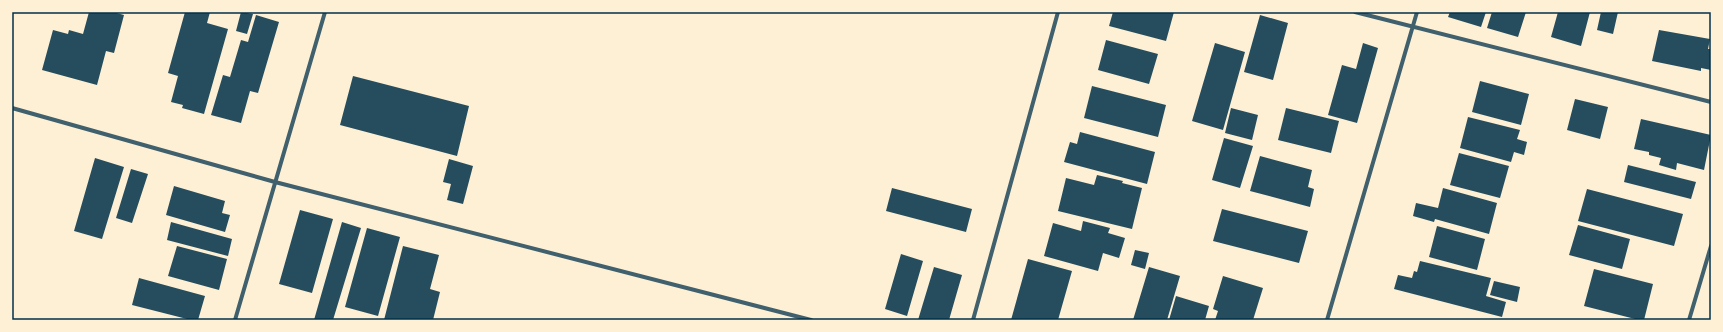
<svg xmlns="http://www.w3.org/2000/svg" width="1723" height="332" viewBox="0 0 1723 332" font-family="'PT Serif',serif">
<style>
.building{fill:#264d5e}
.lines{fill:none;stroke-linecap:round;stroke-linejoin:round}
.minor{stroke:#3f606c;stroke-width:4}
.neatline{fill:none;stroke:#003049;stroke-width:1.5}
</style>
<rect width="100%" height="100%" fill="#fdf0d5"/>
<path class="building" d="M89,12H113L124,15L114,53L106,51L97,85L42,70L53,30L68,34L69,30L83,34Z
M185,12H210L207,23L228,29L204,114L182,108L183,105L171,102L178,76L168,73Z
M241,12L253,14L247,34L236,31Z
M1113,12H1174L1166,41L1109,26Z
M1450,12H1486L1481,27L1448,17Z
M1492,12H1526L1518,37L1487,28Z
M1558,12H1590L1581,46L1551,37Z
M1601,12H1618L1613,34L1597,30Z
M256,15L279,22L258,93L250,91L241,123L211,115L223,75L230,77L241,40L248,42Z
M1260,15L1288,23L1273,80L1244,72Z
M1659,30L1710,39L1708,49H1711V70L1701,68V71L1652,61Z
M1106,40L1158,54L1149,84L1098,70Z
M1215,43L1245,52L1223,130L1192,121Z
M1363,43L1378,48L1357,123L1328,115L1342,65L1356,69Z
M353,76L469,106L457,156L340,125Z
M1480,81L1529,94L1521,125L1472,112Z
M1092,86L1166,105L1158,137L1084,118Z
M1575,99L1608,107L1600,139L1567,130Z
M1231,108L1258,115L1252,140L1225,133Z
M1286,108L1339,121L1331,153L1278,140Z
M1468,117L1520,130L1517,139L1527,142L1524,155L1514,152L1511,162L1460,148Z
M1641,119L1711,135L1704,170L1677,163L1676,170L1659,165L1661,158L1649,155V152L1634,149Z
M1080,132L1155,152L1147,184L1064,162L1070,142L1077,144Z
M1224,138L1253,146L1240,188L1212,180Z
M1459,153L1509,166L1500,198L1450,185Z
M1260,156L1312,170L1308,187L1314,189L1310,207L1250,191Z
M95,158L124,167L102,239L74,231Z
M449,159L473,166L463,204L447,200L451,184L443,182Z
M1628,165L1696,182L1691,199L1624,182Z
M131,169L148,174L132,223L116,218Z
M1097,175L1123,181L1122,183L1142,188L1132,229L1058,211L1066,178L1094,185Z
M174,186L225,201L222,213L230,215L225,232L166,215Z
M892,188L972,209L966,232L886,211Z
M1443,188L1497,203L1489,234L1435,219L1434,222L1413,216L1416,203L1438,208Z
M1587,189L1683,214L1674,246L1578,221Z
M1222,209L1308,231L1299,263L1213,241Z
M300,210L333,219L312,293L279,284Z
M1083,221L1110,228L1108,233L1125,238L1119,258L1103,253L1098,271L1044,256L1053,223L1081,231Z
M171,222L232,239L228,256L167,240Z
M342,222L361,228L333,320H314Z
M1578,225L1630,239L1622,269L1569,255Z
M1437,226L1485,239L1477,270L1429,257Z
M367,228L400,237L378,316L345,307Z
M177,246L227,259L219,290L168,276Z
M403,246L439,255L430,289L440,292L433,320H384Z
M1135,250L1149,253L1145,269L1131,265Z
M901,254L923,261L907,316L885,309Z
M1028,259L1072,271L1058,320H1011Z
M1420,261L1491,278L1486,296L1506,302L1502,317L1394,289L1398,275L1412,278L1414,271L1417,272Z
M934,267L962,275L949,320H918Z
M1149,267L1180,276L1167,320H1133Z
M1594,269L1653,284L1644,320H1639L1584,306Z
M1223,276L1263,288L1253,320H1215L1218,311L1213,309Z
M139,278L205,296L198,320H191L132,305Z
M1494,281L1520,287L1517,302L1490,295Z
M1176,296L1209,306L1205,320H1169Z"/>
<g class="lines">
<path class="minor" d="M1355,12L1711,102
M12,108L275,182L811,320
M235,320L325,12
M973,320L1058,12
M1327,320L1417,12
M1689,320L1711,246"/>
</g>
<rect width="1723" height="332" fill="none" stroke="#fdf0d5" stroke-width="26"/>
<rect x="13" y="13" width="1697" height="306" class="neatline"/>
</svg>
